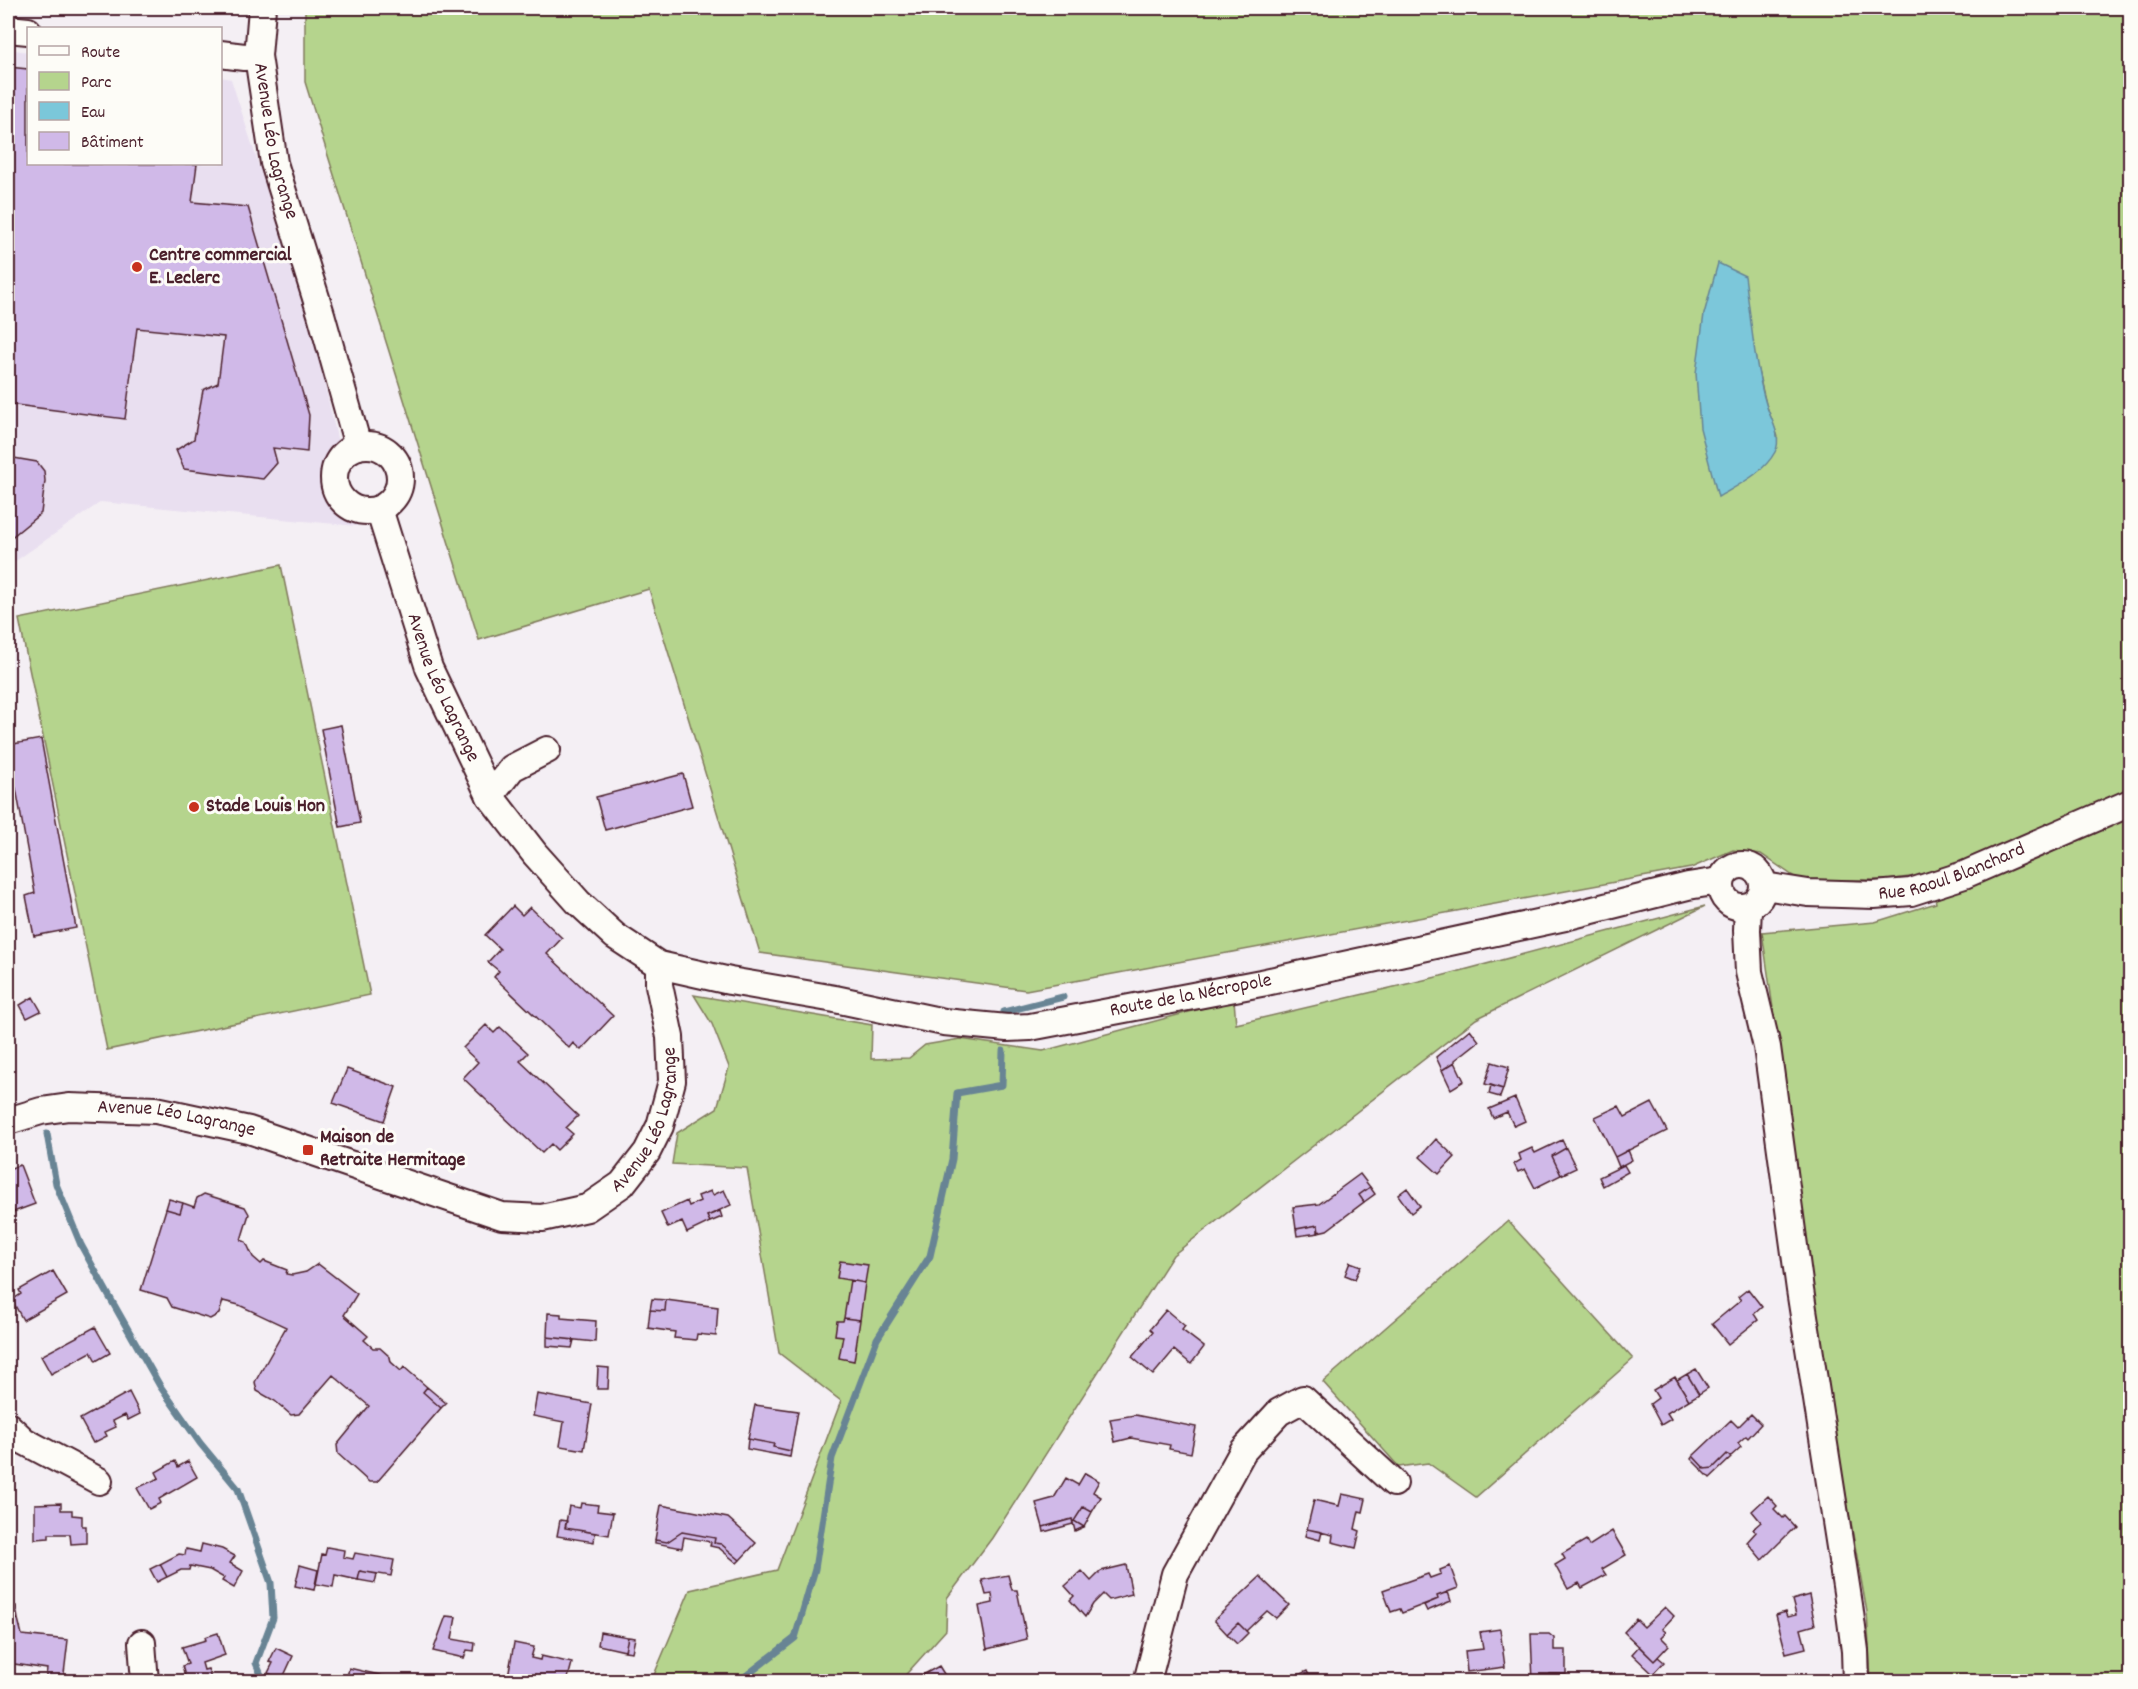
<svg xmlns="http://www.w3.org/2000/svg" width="2138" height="1689" viewBox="0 0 2138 1689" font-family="Dekko,sans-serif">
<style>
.built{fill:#e9dff0}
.green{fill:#b5d48d;stroke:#807a5c;stroke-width:1.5;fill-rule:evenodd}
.water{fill:#7bc7da;stroke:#678494;stroke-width:1.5}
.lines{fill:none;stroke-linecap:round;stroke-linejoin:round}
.stream{stroke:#678494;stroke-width:7}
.building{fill:#d0b9e8;stroke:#4a1f2b;stroke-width:1.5}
.minor-casing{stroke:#4a1f2b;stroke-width:30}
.minor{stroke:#fdfcf7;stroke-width:26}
.poi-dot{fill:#c8321e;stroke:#fdfcf7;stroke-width:2}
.labels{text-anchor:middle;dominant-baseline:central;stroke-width:6;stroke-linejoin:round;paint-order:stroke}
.street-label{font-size:20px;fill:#4a1f2b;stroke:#fdfcf7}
.poi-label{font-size:20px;font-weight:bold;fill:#4a1f2b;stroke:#fdfcf7;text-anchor:start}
</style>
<rect width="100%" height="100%" fill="#f4eff4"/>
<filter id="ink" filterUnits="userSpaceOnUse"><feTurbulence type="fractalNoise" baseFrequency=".0167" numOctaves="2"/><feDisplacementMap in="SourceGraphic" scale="12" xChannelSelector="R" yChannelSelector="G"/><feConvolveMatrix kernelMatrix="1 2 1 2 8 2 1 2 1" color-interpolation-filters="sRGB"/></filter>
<g filter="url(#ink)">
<path class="built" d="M8,49L28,52V164H220L221,77L231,79L314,337L357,526L101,502L8,566Z"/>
<path class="green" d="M305,8H2130V1681H1871L1867,1612L1833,1424L1762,932L1875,922L1936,903L1930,874L1887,880H1799L1761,854L1733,850L1691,868L1026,990L760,953L649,589L479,640L305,82ZM1704,314L1756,363L1766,404L1778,437Z
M281,565L370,995L107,1050L19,619Z
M1705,906L1476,1019L1173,1255L992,1538L947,1598L946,1630L900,1681L651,1682L690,1590L777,1570L841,1401L779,1353L747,1168L672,1164L677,1133L717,1108L729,1067L712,1024L694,995L872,1025L871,1059L909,1058L925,1045L960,1039L1043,1051L1234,1000L1236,1024L1441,976Z
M1508,1221L1633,1359L1476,1497L1428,1463L1399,1467L1323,1382Z"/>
<path class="water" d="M1718,263L1745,276C1751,319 1754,363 1766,404C1770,418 1783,437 1775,452C1763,474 1738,485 1718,497L1700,428L1696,373L1704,314Z"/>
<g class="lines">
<path class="stream" d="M1004,1012L1063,997
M47,1134L56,1184L81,1245L109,1296L160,1386L200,1443L238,1489L271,1583L273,1618L256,1663L264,1682
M738,1682L795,1638L815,1569L832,1458L877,1339L930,1256L952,1159L957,1093L1002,1085L1003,1051"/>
</g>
<path class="building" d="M8,67L28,69V164H197L192,202L248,207L309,415L307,452L273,448L277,463L263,479L184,469L176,450L194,439L203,390L218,383L224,337L137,328L125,419L8,404Z
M8,457L37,462L44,471L45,481L41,513L8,540Z
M341,725L360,823L340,827L321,729Z
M41,739L76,928L34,936L26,896L35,893L16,788L8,789V745Z
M683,774L692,806L605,830L596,797Z
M513,906L522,915L530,907L562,938L547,954L613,1016L581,1050L573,1043L569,1048L494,977L499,971L488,962L500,949L485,935Z
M33,997L41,1011L27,1018L20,1005Z
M486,1025L494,1033L500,1027L528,1053L520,1061L578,1116L566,1128L573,1134L557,1150L551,1144L542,1153L463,1078L478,1062L463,1048Z
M1470,1029L1479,1041L1455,1060V1062L1442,1070L1436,1057Z
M1455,1062L1464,1081L1451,1089L1442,1070Z
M1492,1062L1509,1067L1503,1089L1485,1084Z
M347,1069L396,1087L384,1121L333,1103Z
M1491,1085L1503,1089L1500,1097L1489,1094Z
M1515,1098L1525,1121L1514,1126L1507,1112L1493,1118L1489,1109Z
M1652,1103L1667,1131L1615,1157L1595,1117L1619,1106L1625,1117Z
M1436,1139L1455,1157L1439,1174L1420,1157Z
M1562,1140L1566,1148L1552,1156L1561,1175L1535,1188L1525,1169L1518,1172L1514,1164L1521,1160L1519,1154L1532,1148L1535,1153Z
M1566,1148L1576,1168L1561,1175L1552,1156Z
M1628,1150L1632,1160L1619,1167L1615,1157Z
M20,1165L35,1204L8,1214V1169Z
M1624,1165L1628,1172L1603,1186L1599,1177Z
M1360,1174L1370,1187L1359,1195L1364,1202L1327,1230L1318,1232V1225L1296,1229L1293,1207L1319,1204Z
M1370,1187L1375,1194L1364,1202L1359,1195Z
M1407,1188L1420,1206L1411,1213L1398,1195Z
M724,1190L731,1205L707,1216L710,1222L687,1233L682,1222L668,1228L661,1213L687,1201L689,1206L700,1201L698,1196L711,1191L713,1195Z
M204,1194L245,1207L249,1214L241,1240L246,1242L253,1257L261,1264L264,1261L287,1270L286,1274L292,1275L306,1272L318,1264L357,1294L344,1315L368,1336L364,1340L373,1348H380L390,1357L391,1362L401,1371L404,1367L427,1387L423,1392L441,1408L377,1482H369L338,1454L337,1445L369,1406L333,1375L299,1414L291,1415L275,1401L257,1391L255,1382L286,1327L239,1305L223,1301L219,1314L210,1319L172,1307L167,1298L141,1290L166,1209L180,1213L183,1203L194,1207L197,1198Z
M169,1199L183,1203L180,1213L166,1209Z
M720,1211L722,1217L710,1222L707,1216Z
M1318,1225L1319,1233L1297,1236L1296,1229Z
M840,1261L868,1265L865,1283L837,1278Z
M1350,1262L1361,1266L1355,1279L1345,1275Z
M53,1271L67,1295L23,1320L12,1300L21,1294L19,1290Z
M850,1280L865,1283L860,1320L844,1318Z
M1748,1289L1762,1307L1754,1314L1758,1320L1728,1344L1712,1324L1741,1300L1738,1297Z
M652,1299L666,1300L665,1311L650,1310Z
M666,1300L718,1307L716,1336L697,1334L696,1340L674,1338L675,1332L648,1328L650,1310L665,1311Z
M1166,1310L1185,1326L1182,1330L1204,1347L1191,1364L1174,1350L1153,1375L1132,1357L1153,1332L1150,1329Z
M548,1313L561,1314V1318L596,1321L595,1342L547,1337Z
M844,1318L860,1320L854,1361L839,1358L843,1336L835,1335L837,1321H843Z
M95,1327L110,1353L96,1361L91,1352L51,1374L41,1356Z
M547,1337L574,1340L572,1348L547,1346Z
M598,1367L609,1368L608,1389H597Z
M1696,1369L1708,1388L1699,1394L1687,1374Z
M1687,1374L1699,1394L1689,1400L1677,1380Z
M1675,1377L1689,1400L1667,1413L1671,1419L1661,1425L1650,1404L1658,1398L1653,1390Z
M427,1387L446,1403L441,1408L423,1392Z
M129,1392L140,1414L128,1420L125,1415L113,1421L116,1427L105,1432L107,1436L93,1443L80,1419Z
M537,1394L592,1404L584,1450L560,1446L564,1422L533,1416Z
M755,1405L798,1411L791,1451L773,1447L774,1444L748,1439Z
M1751,1414L1761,1424L1748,1438L1746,1436L1738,1443L1741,1447L1730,1457L1727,1454L1713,1468L1705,1469L1693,1456L1731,1420L1738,1427Z
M1135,1415L1196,1427L1191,1453L1169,1449L1170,1445L1131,1438L1115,1442L1110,1419Z
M748,1439L774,1444L773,1447L791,1451L790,1457L747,1449Z
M1727,1454L1731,1458L1710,1478L1691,1459L1693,1456L1705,1469L1713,1468Z
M175,1461L178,1467L188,1461L197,1477L159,1499L161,1503L149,1509L137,1488L159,1478L156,1472Z
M1085,1473L1099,1481L1093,1492L1101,1497L1092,1512L1083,1507L1074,1521L1084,1527L1075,1531L1072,1519L1043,1527L1036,1503L1054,1498L1066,1478L1078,1485Z
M1342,1494L1366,1499L1363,1512L1359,1511L1355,1529L1360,1531L1356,1548L1332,1542L1333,1535L1307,1529L1314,1500L1339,1506Z
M1768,1496L1777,1506L1774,1509L1783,1518L1785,1516L1795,1527L1762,1560L1747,1542L1756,1532L1753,1529L1761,1522L1752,1511Z
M61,1503V1510H72V1515L82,1516V1526H86V1543L71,1544L70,1534H49V1538L35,1539V1504Z
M581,1503L598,1505L597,1511L613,1513L609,1535L565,1528L569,1506L580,1508Z
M661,1505L728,1518L756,1543L740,1560L721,1544L714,1543L715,1538L682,1532L667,1542L655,1540Z
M1083,1507L1092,1512L1084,1527L1074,1521Z
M1072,1519L1073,1524L1044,1532L1043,1527Z
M560,1520L567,1521L565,1528L595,1533L594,1542L557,1536Z
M1307,1529L1322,1532L1320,1540L1305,1536Z
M1612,1531L1626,1555L1602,1569L1606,1575L1582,1588L1579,1583L1568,1589L1555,1565L1565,1559L1562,1554L1586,1540L1589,1546Z
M682,1532L715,1538L714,1543L721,1544L740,1560L737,1563L719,1548L710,1546L711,1542L684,1537L682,1548L655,1543V1540L667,1542Z
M202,1544L222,1549L235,1556L230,1563L243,1571L234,1588L222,1581L224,1578L210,1570L190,1566L189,1570H181L167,1577L160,1564L179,1554L185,1555L186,1549L200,1552Z
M327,1547L344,1550L343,1557L353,1559L355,1553L394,1560L391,1576L360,1571L358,1580L335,1575L333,1587L316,1584L322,1554L325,1555Z
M160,1564L167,1577L157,1582L150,1569Z
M300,1565L318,1570L314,1590L295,1586Z
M1126,1565L1132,1594L1109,1600L1103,1594L1093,1604L1085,1617L1070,1600L1074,1596L1065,1586L1082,1571L1091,1581L1101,1571Z
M1450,1566L1458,1588L1437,1596L1438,1599L1402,1613L1400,1609L1391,1612L1383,1590L1428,1574L1430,1578L1441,1574L1440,1570Z
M360,1571L377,1574L375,1583L358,1580Z
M1008,1575L1012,1590H1017L1027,1639L987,1649L979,1606L993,1603L992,1594L986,1595L982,1580Z
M1260,1577L1289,1605L1276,1618L1267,1611L1246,1631L1238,1623L1227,1634L1214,1620Z
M1448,1592L1451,1601L1427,1611L1424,1605L1438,1599L1437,1596Z
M1809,1595L1815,1625L1801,1629L1806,1648L1786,1653L1776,1615L1785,1612L1787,1617L1796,1615L1792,1600Z
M16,1606L18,1619L8,1621V1608Z
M1665,1607L1674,1616L1662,1629L1666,1632L1661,1637L1669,1645L1654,1661L1624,1632L1636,1619L1644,1627Z
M446,1616L456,1617L452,1639L475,1643L474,1651L467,1650L464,1658L433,1651Z
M18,1619L22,1635L68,1640L63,1682H45L47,1669L8,1663V1621Z
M1238,1623L1248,1633L1237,1644L1227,1634Z
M1500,1629L1505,1667L1467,1672L1465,1651L1483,1649L1480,1632Z
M600,1632L628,1637L625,1651L598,1645Z
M218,1633L225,1655L202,1663L204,1670L208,1669L212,1682H187L182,1666L188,1664L182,1647L206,1640L205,1637Z
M1531,1634H1549L1554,1638V1650H1566V1674H1549V1682H1533Z
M628,1637L635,1638L632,1652L625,1651Z
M514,1643L534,1647L531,1658L540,1660L541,1656L572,1663L567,1682H533L524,1679L523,1682H507Z
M1639,1646L1654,1661L1658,1657L1664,1662L1653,1674L1632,1654Z
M276,1648L293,1656L282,1680L268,1673L273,1663L269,1662Z
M939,1666L949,1682H910Z
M349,1668L388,1677L387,1682H346Z
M1307,1671L1312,1682H1283Z"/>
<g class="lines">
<defs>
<g id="minor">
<path id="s1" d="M262,8L258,56L274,163L321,314L358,446"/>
<path d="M8,29L28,31"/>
<path d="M220,54L244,57L258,56"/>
<circle cx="367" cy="478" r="33"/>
<path id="s2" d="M379,509L429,668L490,796L535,854L578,902L615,936L659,965L730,981L835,999L944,1022L1007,1028L1030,1027L1261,983L1565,917L1688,886L1720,881"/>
<path d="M490,796L512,768L547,750"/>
<circle cx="1742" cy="886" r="21"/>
<path id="s3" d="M1764,886L1808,893L1874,895L1911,892L1964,875L2130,803"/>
<path d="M1748,907L1747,930L1749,972L1767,1047L1800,1290L1849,1605L1855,1651L1856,1682"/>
<path id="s4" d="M8,1121L41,1111L69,1107L156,1110L249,1130L502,1216L542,1218L587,1208L622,1184L647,1152L660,1126L672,1081L670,1037L659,985V965"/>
<path d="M8,1426L24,1441L99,1481"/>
<path d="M142,1643L145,1682"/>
<path d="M1147,1682L1175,1574L1243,1451L1279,1412L1303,1399L1394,1483"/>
</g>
</defs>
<use href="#minor" class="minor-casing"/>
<use href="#minor" class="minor"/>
</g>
</g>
<g class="poi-dot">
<circle cx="137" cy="267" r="6"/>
<circle cx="194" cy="807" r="6"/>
<rect x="302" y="1144" width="12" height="12" rx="3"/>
</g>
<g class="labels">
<g class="street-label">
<text stroke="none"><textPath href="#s1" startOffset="135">Avenue Léo Lagrange</textPath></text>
<text stroke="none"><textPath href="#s2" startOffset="190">Avenue Léo Lagrange</textPath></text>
<text stroke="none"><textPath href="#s3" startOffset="192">Rue Raoul Blanchard</textPath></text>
<text stroke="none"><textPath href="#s2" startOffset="1090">Route de la Nécropole</textPath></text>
<text stroke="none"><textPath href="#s4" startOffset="711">Avenue Léo Lagrange</textPath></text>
<text stroke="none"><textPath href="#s4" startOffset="171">Avenue Léo Lagrange</textPath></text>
</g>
<g class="poi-label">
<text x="149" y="256">Centre commercial<tspan x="149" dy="23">E. Leclerc</tspan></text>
<text x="206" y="807">Stade Louis Hon</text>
<text x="320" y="1138">Maison de<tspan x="320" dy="23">Retraite Hermitage</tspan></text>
</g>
</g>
<rect width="2138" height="1689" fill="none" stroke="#fdfcf7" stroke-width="30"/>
<rect x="15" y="15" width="2108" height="1659" fill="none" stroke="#4a1f2b" stroke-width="2" filter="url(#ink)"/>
<rect x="27" y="27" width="195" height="138" fill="#fdfcf7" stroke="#b5a4a5" stroke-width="1.5"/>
<rect x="39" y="46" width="30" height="9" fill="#fdfcf7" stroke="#b5a4a5" stroke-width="1.5"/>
<text x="81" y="57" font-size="18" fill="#4a1f2b">Route</text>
<rect x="39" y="72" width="30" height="18" fill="#b5d48d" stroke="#b5a4a5" stroke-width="1.5"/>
<text x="81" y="87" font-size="18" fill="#4a1f2b">Parc</text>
<rect x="39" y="102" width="30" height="18" fill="#7bc7da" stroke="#b5a4a5" stroke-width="1.5"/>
<text x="81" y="117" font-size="18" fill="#4a1f2b">Eau</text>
<rect x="39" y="132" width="30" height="18" fill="#d0b9e8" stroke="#b5a4a5" stroke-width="1.5"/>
<text x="81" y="147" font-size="18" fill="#4a1f2b">Bâtiment</text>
</svg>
